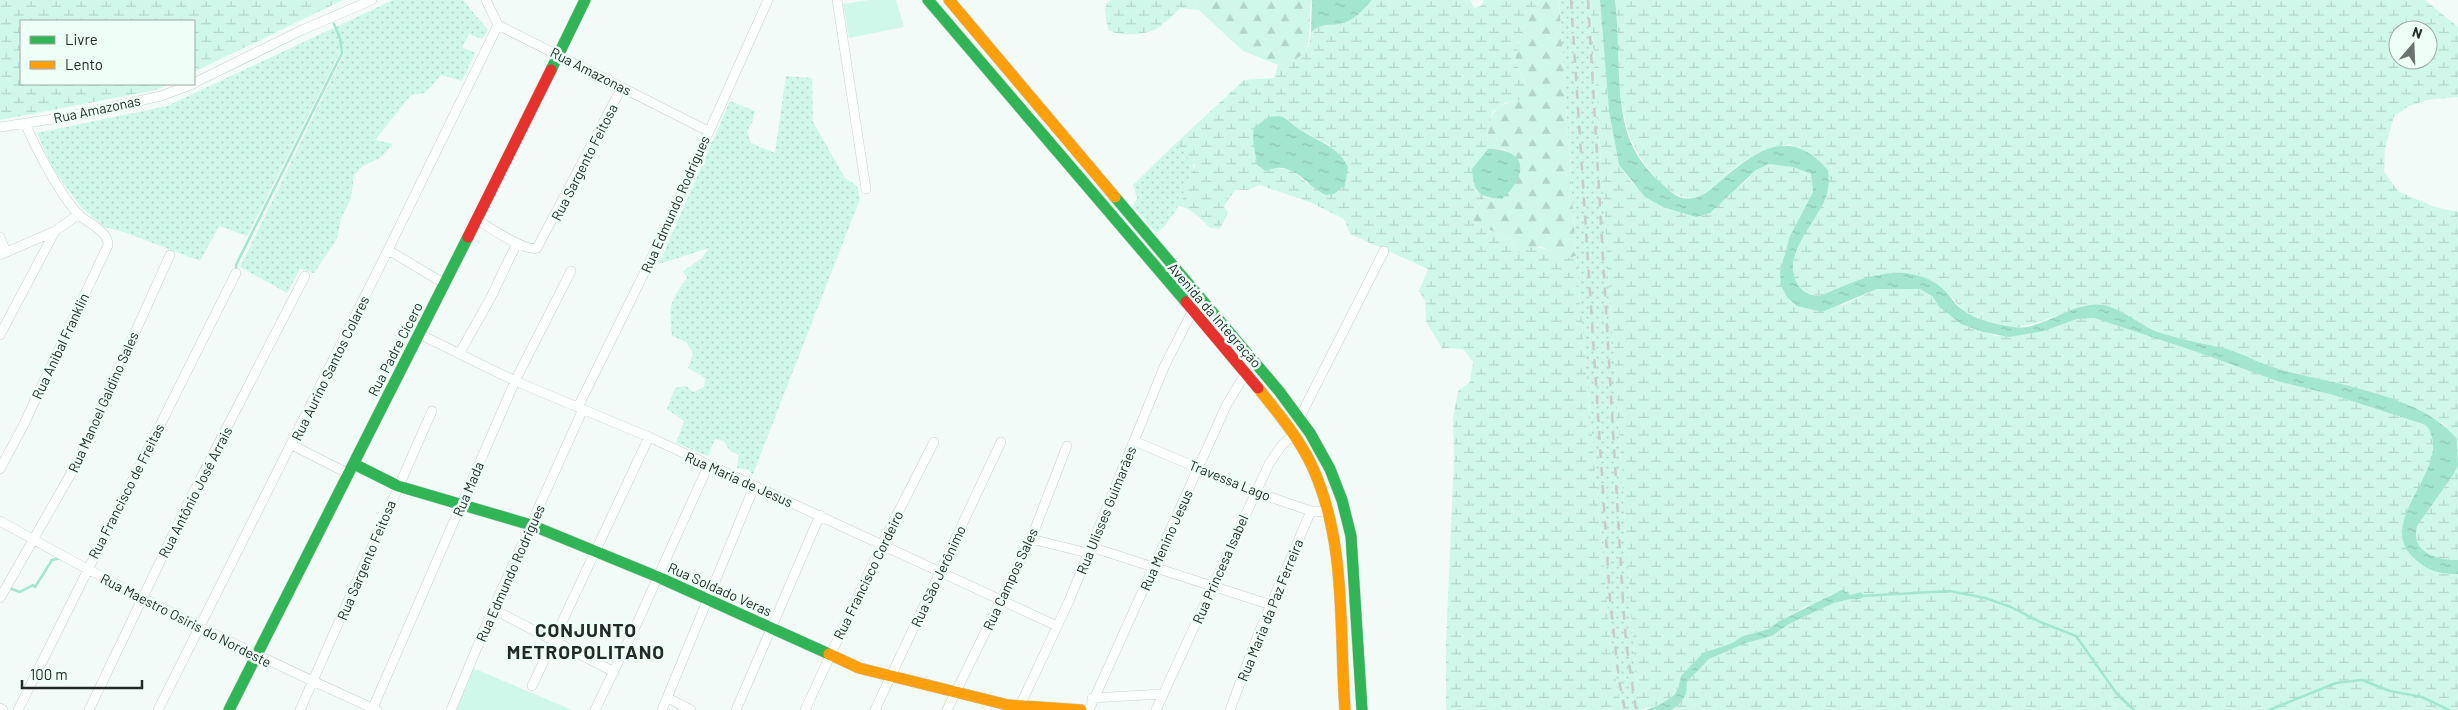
<svg xmlns="http://www.w3.org/2000/svg" width="2458" height="710" viewBox="0 0 2458 710" font-family="Barlow,sans-serif">
<style>
.grass{fill:url(#grass-dots)}
.forest{fill:url(#forest-firs)}
.wetland{fill:url(#wetland-marsh);fill-rule:evenodd}
.pitch{fill:#d0f8ea}
.water{fill:url(#water-ripples)}
.lines{fill:none;stroke-linecap:round;stroke-linejoin:round}
.stream{stroke:#a3e6cf;stroke-width:2.5}
.street-casing{stroke:#c9d1ce;stroke-width:10}
.fast-casing{stroke:#c9d1ce;stroke-width:12}
.slow-casing{stroke:#c9d1ce;stroke-width:12}
.jam-casing{stroke:#c9d1ce;stroke-width:12}
.street{stroke:#fdfefe;stroke-width:9}
.fast{stroke:#30b455;stroke-width:11}
.slow{stroke:#ff9f0a;stroke-width:11}
.jam{stroke:#e5322d;stroke-width:11}
.rail{stroke:#c8cbc9;stroke-width:2.5;stroke-dasharray:9 9;stroke-linecap:butt}
.labels{text-anchor:middle;dominant-baseline:central;stroke-width:5;stroke-linejoin:round;paint-order:stroke}
.street-label{font-size:14px;fill:#222a27;stroke:#eefff8}
.district-label{font-size:19px;font-weight:bold;letter-spacing:1px;fill:#222a27;stroke:#eefff8}
</style>
<defs>
<pattern id="grass-dots" width="8" height="8" patternUnits="userSpaceOnUse" patternTransform="scale(1.25)"><rect width="8" height="8" fill="#d0f8ea"/><path d="M2 2h.1M6 6h.1" fill="none" stroke="#b2d5c9" stroke-width="1.8" stroke-linecap="round"/></pattern>
<pattern id="forest-firs" width="22" height="20" patternUnits="userSpaceOnUse" patternTransform="scale(1.25)"><rect width="22" height="20" fill="#d0f8ea"/><path d="M5 1l3.5 6h-7zM16 11l3.5 6h-7z" fill="#b2d5c9"/></pattern>
<pattern id="wetland-marsh" width="20" height="14" patternUnits="userSpaceOnUse" patternTransform="scale(1.25)"><rect width="20" height="14" fill="#d0f8ea"/><path d="M1 5h8M5 5V1M11 12h8M15 12V8" fill="none" stroke="#b2d5c9"/></pattern>
<pattern id="water-ripples" width="26" height="14" patternUnits="userSpaceOnUse" patternTransform="scale(1.25)"><rect width="26" height="14" fill="#a3e6cf"/><path d="M2 4q2-2 4 0t4 0M15 11q2-2 4 0t4 0" fill="none" stroke="#8cc5b2"/></pattern>
</defs>
<rect width="100%" height="100%" fill="#f2fbf7"/>
<path class="grass" d="M393,0H463L488,30L482,39L469,34L462,47L475,53L462,81L441,75L425,93L411,95L375,140L393,144L380,158L363,166L354,175L351,199L341,218L337,239L314,273L300,269L287,293L240,267L344,54L341,41L339,54L247,236L219,226L200,261L124,232L104,227L81,207L53,169L37,133L167,106Z
M1559,0H1590L1636,685L1640,710H1621L1611,648L1576,256Z
M786,76L812,78L813,122L845,178L857,186L860,199L753,474L748,470L737,468L739,455L729,450L724,441L715,439L708,456L676,443L684,421L667,409L675,388L686,386L693,392L704,387L705,378L688,368L693,353L686,342L672,336C669,306 669,302 687,278L683,271L702,258L709,248L659,264L730,101L755,111L752,123L747,131L751,143L775,153Z
M1175,144L1184,149L1195,169L1185,184V195L1174,213L1164,227L1156,233L1133,206L1137,198L1133,185Z"/>
<path class="forest" d="M1193,0H1312C1305,23 1321,64 1278,65L1243,51L1199,10Z
M1540,0H1559L1576,256L1565,259L1540,246L1518,253L1512,240L1479,225L1468,217L1485,197L1502,199L1506,150L1499,149L1487,139C1491,113 1492,105 1520,100L1527,88L1515,59L1523,29Z"/>
<path class="wetland" d="M0,0H343L194,72V21H21V84H169L156,90L0,120Z
M1111,0H1193L1199,10L1181,8C1173,14 1165,24 1156,29C1143,35 1121,37 1108,30L1105,10L1107,3Z
M1372,0H1470L1474,8L1481,6L1484,0H1540L1523,29L1515,59L1527,89L1526,96L1520,100L1505,103L1492,112L1487,139L1499,149H1488L1476,191L1485,197L1468,217L1479,225L1512,240L1518,253C1535,241 1548,250 1565,259L1576,256L1611,648L1621,710H1446V644L1454,459L1453,418L1458,391L1470,382L1473,362L1463,349L1442,348L1426,321L1425,301L1419,291L1428,269L1350,234L1344,219L1312,203L1260,185L1248,190H1235L1224,206L1228,213L1220,229L1210,228C1200,218 1191,207 1177,206L1185,195V184L1195,169V165L1190,164L1184,149L1175,144L1244,80L1274,78L1278,65C1289,64 1303,57 1308,47C1311,41 1309,34 1314,29C1323,21 1331,26 1340,23C1352,21 1365,9 1372,0ZM1286,118L1297,128L1331,146L1308,184L1292,170L1276,168L1266,171L1257,165L1256,154Z
M1590,0H1600L1609,111L1619,165L1632,183L1663,207L1742,185L1756,170L1769,164L1793,167L1811,174L1813,192L1790,236L1786,297L1843,305L1877,289H1920L1933,297L1939,307L1961,324L1995,336L2044,331L2077,319L2094,318L2197,352L2277,381L2333,395L2426,425C2458,454 2421,500 2404,532L2444,574H2458V710H1671L1679,705L1685,694L1687,682L1709,659L1746,643L1772,636L1789,624L1834,603L1851,599H1860L1851,595L1831,594L1821,602L1807,606L1779,621L1769,629L1743,636L1732,643L1715,648L1681,676L1678,689L1674,695L1661,704L1640,710L1636,685Z
M1615,0H2425L2458,27V97L2427,100L2409,106L2394,116L2385,149L2384,172L2399,192L2435,207L2458,212V441L2442,423L2398,401L2273,367L2229,350L2163,334L2136,322L2122,312L2085,305L2040,322L2015,328L1983,320L1963,310L1944,289L1922,276L1911,273L1879,274L1821,296C1811,296 1803,293 1798,285C1781,256 1816,221 1826,195L1791,144C1764,147 1744,159 1724,177C1719,182 1712,191 1705,195C1691,201 1676,197 1666,187C1607,136 1623,70 1615,0ZM2398,30H2428V60H2398Z
M2458,465V560C2437,560 2410,552 2417,526L2454,474Z"/>
<path class="pitch" d="M869,0H896L904,27L849,38L843,4Z
M473,668L572,710H456Z"/>
<path class="water" d="M1312,0H1372C1365,8 1357,17 1348,21C1334,28 1322,20 1311,33Z
M1600,0H1615C1620,41 1616,85 1625,125C1630,146 1642,166 1658,180C1665,186 1673,196 1683,198C1704,202 1716,183 1731,172C1766,143 1795,132 1828,170C1829,179 1829,188 1826,197C1816,224 1780,255 1798,285C1803,293 1811,296 1821,296C1858,279 1906,258 1942,288C1950,294 1954,305 1963,310C1976,320 1996,324 2013,327C2041,332 2073,300 2103,305C2126,310 2142,328 2164,334C2185,340 2206,344 2227,349C2243,354 2257,362 2273,367C2327,384 2421,393 2457,439L2458,465L2454,474L2417,526C2410,552 2437,560 2458,560V574C2440,574 2430,572 2416,560C2369,521 2458,467 2426,425L2333,395L2277,381L2197,352L2094,318L2077,319L2044,331L2009,337L1983,332L1961,324L1939,307L1933,297L1920,289H1877L1822,312L1797,306L1787,297L1781,285L1780,272L1790,236L1813,192L1811,174L1793,167L1769,164L1756,170L1710,213L1696,217L1663,207L1645,197L1619,165L1609,111Z
M1279,116C1288,118 1291,124 1299,129C1317,141 1338,146 1348,167L1345,185L1334,194L1326,195C1309,188 1297,166 1277,168C1274,168 1270,170 1266,171L1257,165C1256,152 1251,141 1254,128L1268,117Z
M1488,149C1529,149 1528,176 1502,199C1479,197 1474,194 1472,169Z
M1842,590L1851,595L1861,592L1864,596L1860,599H1851L1834,603L1789,624L1772,636L1746,643L1709,659L1687,682L1686,694L1679,705L1671,710H1646L1661,704L1674,695L1678,689L1681,676L1703,653L1732,643L1743,636L1769,629L1779,621Z"/>
<g class="lines">
<path class="stream" d="M236,272V265L342,53L340,38L334,24
M9,588L20,592L33,585L35,587L52,560L60,558
M1861,596L1950,591L1985,598L2011,607L2040,622L2076,636L2117,694L2134,710
M2269,710L2336,683L2362,680L2390,691L2422,697L2449,710"/>
<defs>
<path id="street" d="M486,0L498,25L708,131
M837,0L866,189
M194,83L302,30L372,0
M0,127L66,117L161,96L193,84
M477,220C489,227 525,252 537,248L622,87
M0,237L6,252
M388,250L445,284
M0,255L55,231L79,214
M419,334L515,381L649,437L1057,626
M0,335L55,231
M459,354L490,299L517,243
M578,407L659,243L768,0
M1300,417L1384,251
M1134,441L1255,492L1311,511L1327,512
M292,445L349,474
M0,469L23,426L108,245C108,231 88,223 79,215C60,195 36,149 25,123
M0,521C122,590 248,653 377,710
M1031,539L1088,553
M1091,547L1271,605
M0,598L69,477L95,426L115,377L170,255
M493,609L614,672
M532,686L649,437
M668,698L691,710
M1092,698L1163,694
M0,708L3,710
M18,710L236,273
M89,710L190,499L305,276
M158,710L388,250L498,25
M300,710L432,411
M372,710L515,381L571,271
M451,710L493,609L583,409
M595,710L638,621L708,466
M662,710L754,487
M736,710L820,515
M805,710L882,544L934,442
M875,710L1001,442
M947,710L1031,539L1067,446
M1018,710L1069,601L1164,367L1193,310
M1089,710L1227,404L1246,373
M1156,710L1269,464L1282,445L1294,434
M1230,710L1258,635L1311,511"/>
<path id="fast" d="M928,0L1186,302
M551,70L585,0
M1115,197L1279,391L1310,433L1330,469L1342,500L1351,536L1362,710
M354,464L398,486L531,525L658,577L829,654
M229,710L468,237"/>
<path id="slow" d="M949,0L1115,197
M1258,388C1278,413 1299,438 1312,466C1347,542 1339,629 1345,710
M829,654L859,668L1008,705L1081,710"/>
<path id="jam" d="M468,237L551,70
M1186,302L1258,388"/>
</defs>
<use href="#street" class="street-casing"/>
<use href="#fast" class="fast-casing"/>
<use href="#slow" class="slow-casing"/>
<use href="#jam" class="jam-casing"/>
<use href="#street" class="street"/>
<use href="#fast" class="fast"/>
<use href="#slow" class="slow"/>
<use href="#jam" class="jam"/>
<path class="rail" d="M1571,0L1610,599L1619,680L1625,710
M1588,0L1623,602L1626,642L1636,710"/>
</g>
<g class="labels">
<g class="street-label">
<text transform="translate(591 71) rotate(27)">Rua Amazonas</text>
<text transform="translate(97 109) rotate(-12)">Rua Amazonas</text>
<text transform="translate(584 162) rotate(-63)">Rua Sargento Feitosa</text>
<text transform="translate(675 204) rotate(-66)">Rua Edmundo Rodrigues</text>
<text transform="translate(1215 315) rotate(49)">Avenida da Integração</text>
<text transform="translate(60 346) rotate(-65)">Rua Anibal Franklin</text>
<text transform="translate(395 349) rotate(-63)">Rua Padre Cícero</text>
<text transform="translate(330 368) rotate(-64)">Rua Aurino Santos Colares</text>
<text transform="translate(103 402) rotate(-66)">Rua Manoel Galdino Sales</text>
<text transform="translate(739 479) rotate(24)">Rua Maria de Jesus</text>
<text transform="translate(1230 480) rotate(22)">Travessa Lago</text>
<text transform="translate(468 489) rotate(-67)">Rua Mada</text>
<text transform="translate(126 491) rotate(-63)">Rua Francisco de Freitas</text>
<text transform="translate(195 492) rotate(-63)">Rua Antônio José Arrais</text>
<text transform="translate(1106 510) rotate(-68)">Rua Ulisses Guimarães</text>
<text transform="translate(1166 540) rotate(-66)">Rua Menino Jesus</text>
<text transform="translate(366 560) rotate(-67)">Rua Sargento Feitosa</text>
<text transform="translate(1220 569) rotate(-66)">Rua Princesa Isabel</text>
<text transform="translate(510 573) rotate(-66)">Rua Edmundo Rodrigues</text>
<text transform="translate(868 575) rotate(-64)">Rua Francisco Cordeiro</text>
<text transform="translate(938 576) rotate(-65)">Rua São Jerônimo</text>
<text transform="translate(1010 579) rotate(-65)">Rua Campos Sales</text>
<text transform="translate(720 589) rotate(24)">Rua Soldado Veras</text>
<text transform="translate(1270 610) rotate(-68)">Rua Maria da Paz Ferreira</text>
<text transform="translate(186 620) rotate(27)">Rua Maestro Osiris do Nordeste</text>
</g>
<g class="district-label">
<text x="586" y="629">CONJUNTO<tspan x="586" dy="22">METROPOLITANO</tspan></text>
</g>
</g>
<rect x="20" y="20" width="175" height="65" fill="#eefff8" stroke="#9caaa4"/>
<rect x="30" y="36" width="25" height="8" fill="#30b455" stroke="#9caaa4"/>
<text x="65" y="45" font-size="15" fill="#222a27">Livre</text>
<rect x="30" y="61" width="25" height="8" fill="#ff9f0a" stroke="#9caaa4"/>
<text x="65" y="70" font-size="15" fill="#222a27">Lento</text>
<g transform="translate(2413 45) rotate(19)"><circle r="24" fill="#eefff8" stroke="#9caaa4"/>
<path d="M0-4L9 19L0 12L-9 19Z" fill="#6b7370"/>
<text y="-8" font-size="14" font-weight="bold" text-anchor="middle" fill="#222a27">N</text>
</g>
<path d="M22 680v8h120v-8" fill="none" stroke="#222a27" stroke-width="2.5"/>
<text x="30" y="680" font-size="15" fill="#222a27" stroke="#eefff8" stroke-width="4" paint-order="stroke">100 m</text>
</svg>
